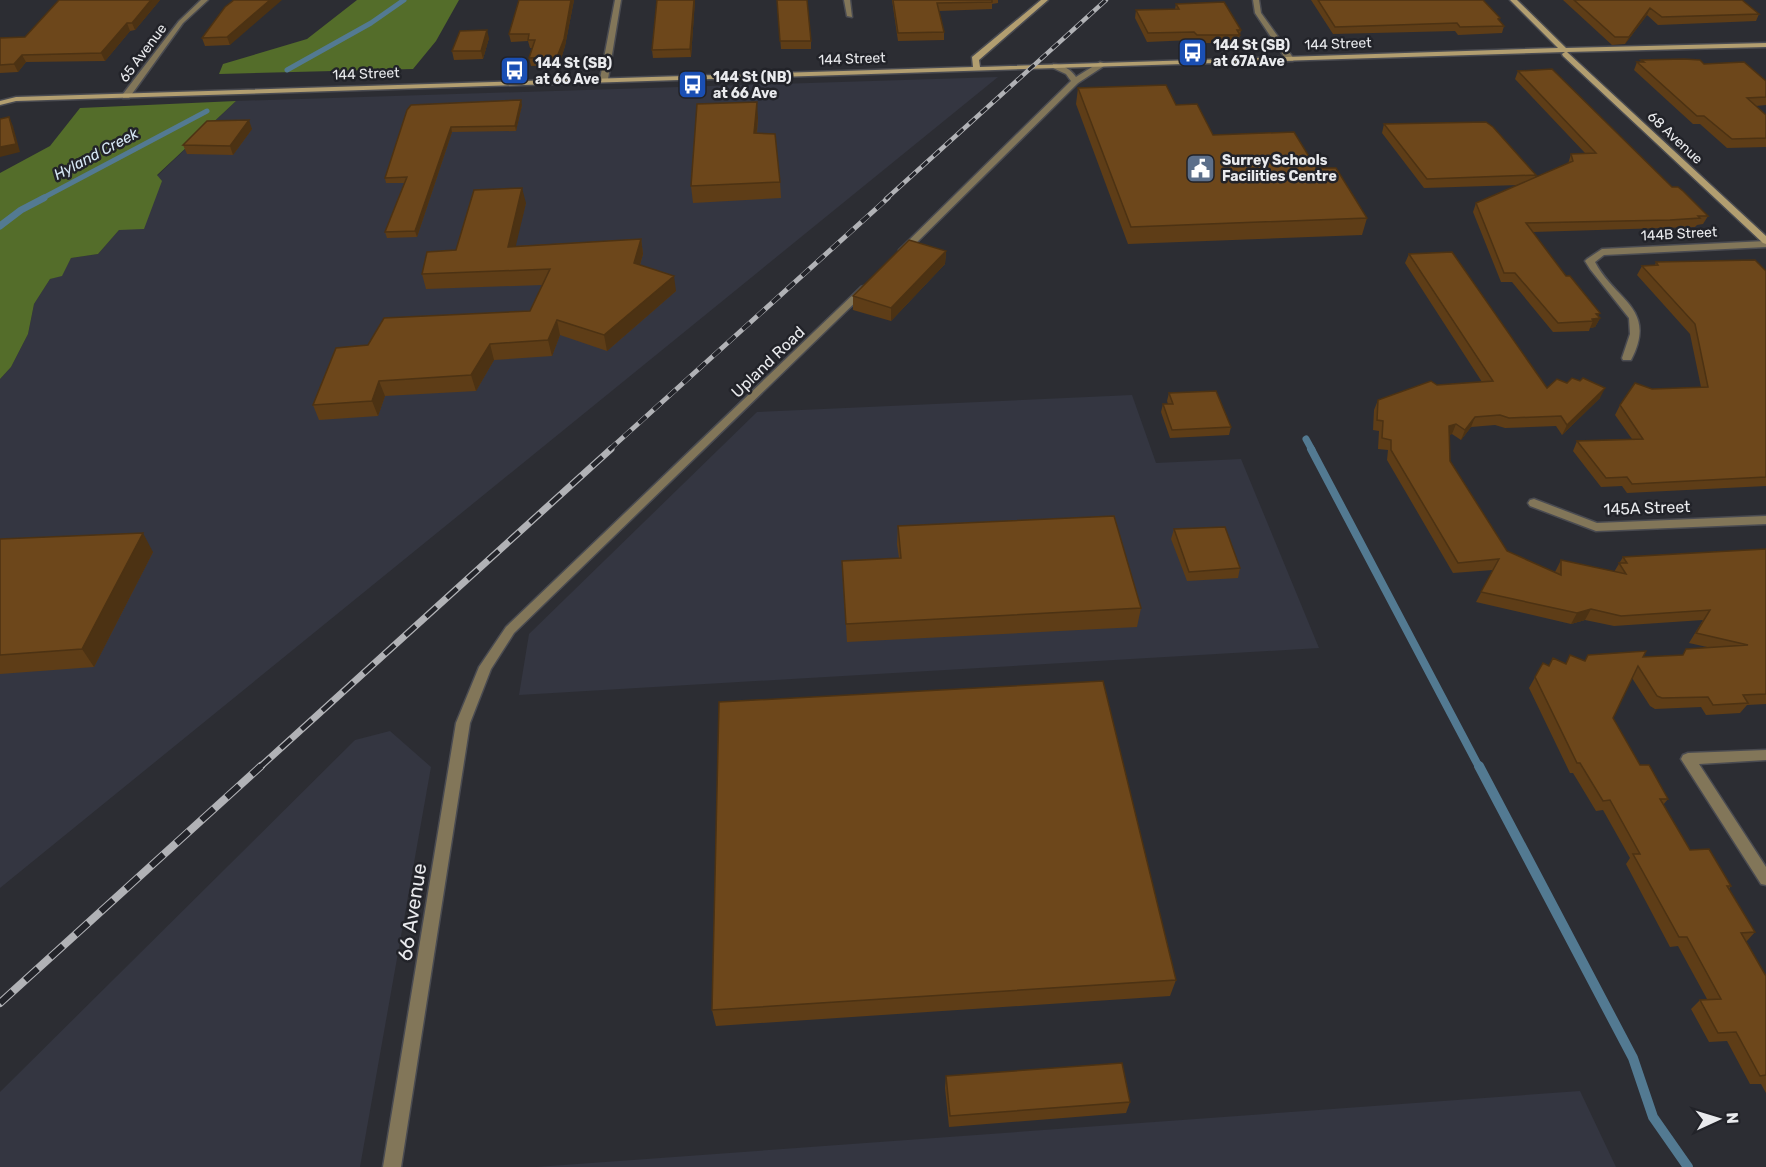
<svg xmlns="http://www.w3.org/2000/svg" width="1766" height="1167" viewBox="0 0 1766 1167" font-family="Rubik,sans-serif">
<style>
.built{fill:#343641}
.forest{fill:#546d2a}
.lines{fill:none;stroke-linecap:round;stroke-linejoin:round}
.stream-far3{stroke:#537a92;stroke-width:5}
.stream-far2{stroke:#537a92;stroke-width:7}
.stream-far1{stroke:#537a92;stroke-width:8}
.stream{stroke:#537a92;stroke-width:10}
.street-casing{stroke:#4a4b51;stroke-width:3}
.secondary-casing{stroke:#4a4b51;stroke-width:3}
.street{fill:#827659;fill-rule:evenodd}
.secondary{fill:#b29e70;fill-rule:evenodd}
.rail-far3-casing{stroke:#b1b2b6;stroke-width:4.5}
.rail-far2-casing{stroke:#b1b2b6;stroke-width:5}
.rail-far1-casing{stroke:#b1b2b6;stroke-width:7}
.rail-casing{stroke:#b1b2b6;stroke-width:8}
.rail-far3{stroke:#222329;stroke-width:3;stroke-dasharray:8;stroke-linecap:butt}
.rail-far2{stroke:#222329;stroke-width:4;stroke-dasharray:10;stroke-linecap:butt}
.rail-far1{stroke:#222329;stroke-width:4.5;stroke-dasharray:14;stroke-linecap:butt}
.rail{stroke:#222329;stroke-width:6;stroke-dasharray:17;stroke-linecap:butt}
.wall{fill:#5e3d17}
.shaded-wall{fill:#4c3213}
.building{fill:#6d471b;stroke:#4c3213;stroke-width:1.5}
.labels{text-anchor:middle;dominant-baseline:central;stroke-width:5;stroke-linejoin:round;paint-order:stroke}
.far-street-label{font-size:14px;fill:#e9eaed;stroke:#222329}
.far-poi-label{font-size:14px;font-weight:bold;fill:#e9eaed;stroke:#222329;text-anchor:start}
.far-water-label{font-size:15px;font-style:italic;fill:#d5e6f3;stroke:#222329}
.street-label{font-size:16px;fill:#e9eaed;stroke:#222329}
.near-street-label{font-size:20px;fill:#e9eaed;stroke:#222329}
</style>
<rect width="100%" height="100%" fill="#2c2d33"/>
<path class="built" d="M998,77L0,888V379L11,367L28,334L34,304L50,279L62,275L71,258L98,254L119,230L157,176L236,101Z
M1132,395L1156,463L1241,459L1319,648L519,695L529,634L757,412Z
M390,731L431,767L360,1167H0V1092L355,740Z
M1580,1091L1616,1167H536Z"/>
<path class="forest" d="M357,0H459L436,41L413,69L219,74L223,64L307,39Z
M236,101L157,175L162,181L144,229L119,230L98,254L71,258L62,276L50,279L34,304L28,334L11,367L0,379V173L50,146L80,108Z"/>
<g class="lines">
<path class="stream-far3" d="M287,70L371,23L404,0
M41,199L207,111"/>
<path class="stream-far2" d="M0,226L21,210L44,198
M1306,439L1312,450"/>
<path class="stream-far1" d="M1311,449L1479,767"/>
<path class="stream" d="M1479,766L1633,1058L1653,1117L1688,1167"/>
<defs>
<path id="street" d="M201,0H208L183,23L129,98H123V94L179,21Z
M615,0H621L608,79L604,81L600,79Z
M844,0H850L852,17L847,16Z
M1253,0H1259L1261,13L1294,59L1293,61H1287L1255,13Z
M1100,62L1107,64L1078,83L905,254H899V250L1071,81L1066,74L1053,68V64C1063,64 1071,70 1076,77Z
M1766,241V247L1604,255L1595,262C1615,301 1658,308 1631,360H1623L1622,358L1630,334L1629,318L1590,269L1585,261L1587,259L1602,249Z
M864,286L867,287V291L514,633L491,669L470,723L401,1167H383L456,723L479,667L506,627L861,287Z
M1534,499L1597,523L1766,516V524L1596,531L1530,506L1528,503L1530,500Z
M1766,750V760L1699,764L1766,867V885L1761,884L1681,759L1683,755L1688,753Z"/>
<path id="secondary" d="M1041,0H1048L979,60L980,67L1558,48L1510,0H1517L1566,48L1766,43V47L1567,52L1766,236V244L1763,243L1563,56L1562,54L1565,52L16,101L0,105V101L16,97L973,67L972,57Z"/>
</defs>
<use href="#street" class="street-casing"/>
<use href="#secondary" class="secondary-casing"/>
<use href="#street" class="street"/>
<use href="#secondary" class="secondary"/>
<defs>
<path id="rail-far3" d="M886,199L1106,0"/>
<path id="rail-far2" d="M609,450L888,198"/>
<path id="rail-far1" d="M260,767L611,449"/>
<path id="rail" d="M0,1003L261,766"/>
</defs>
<use href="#rail-far3" class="rail-far3-casing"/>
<use href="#rail-far2" class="rail-far2-casing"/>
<use href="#rail-far1" class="rail-far1-casing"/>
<use href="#rail" class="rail-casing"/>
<use href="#rail-far3" class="rail-far3"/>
<use href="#rail-far2" class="rail-far2"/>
<use href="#rail-far1" class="rail-far1"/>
<use href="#rail" class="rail"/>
</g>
<path class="wall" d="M160,0L135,30L130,31L105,61L26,62L18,72L0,73V38L25,37Z
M519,0H574L565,46L559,65L531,66L529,58L533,48H530L528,41L511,42L509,34Z
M657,0H695L691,57L653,58L652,50Z
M777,0L811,41V49H781Z
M892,0H998V3L992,4V9L939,11L944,32V40L898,41Z
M1311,0H1483L1500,18L1499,20L1504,26L1502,33L1458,35L1455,31L1333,34Z
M1563,0H1742L1759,14L1756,21L1658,25L1647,15L1625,44L1612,45Z
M1176,4L1241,30L1238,43H1196L1192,40L1147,42L1135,18L1136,10L1175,9Z
M225,7L230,45L205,46L202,38Z
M489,38L483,59L454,60L452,51Z
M1641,60L1704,64L1766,81V105L1756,106L1766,115V147L1727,148L1700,124H1693L1634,70L1637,62H1640Z
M1518,71L1672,187L1708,216L1703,224L1697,225L1695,227L1533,232L1566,276L1600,313L1598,316L1600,318L1595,327L1590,328L1589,331L1553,332L1512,282H1501L1473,212L1476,203L1519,185L1424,188L1382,133L1384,124L1536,175L1535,178L1568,164L1571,154L1585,153L1515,79Z
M1078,88L1176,105L1213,135L1316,168L1367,218L1362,235L1128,244L1076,104Z
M522,105L516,131L452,132L417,237L387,238L385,232L405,183H386L385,178L407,110Z
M758,118L757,134L780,182L781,198L693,203L691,186Z
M252,129L233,155L187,154L183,145Z
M526,203L515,246L641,239L643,254L640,265L676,291L607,351L560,335L552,356L494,360L476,391L385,396L378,416L319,420L313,405L368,345L530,311L542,285L426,289L422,274Z
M946,251L945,264L891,321L853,310V296Z
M1409,254L1547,388L1600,398L1562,435L1556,426L1505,428L1495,425L1471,427L1461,440L1452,434L1449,435L1450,461L1507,551L1555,572L1561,560L1614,572L1623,557L1766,549V704L1747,705L1740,713L1706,715L1701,707L1655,709L1650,706L1632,678L1613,718L1640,765L1668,799L1663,805L1690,850L1731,886L1729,889L1755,932L1746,942L1766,976V1093L1761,1084H1750L1727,1041L1709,1042L1691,1009L1700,1000L1707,999L1678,946L1670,947L1626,864L1630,858L1603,810L1596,811L1573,773H1570L1529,688L1543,663L1549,666L1584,661L1643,657L1682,655L1707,647L1689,643L1703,620L1614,626L1585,620L1571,624L1476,602L1493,570L1453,573L1387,460L1388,450L1378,449L1379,431L1373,430L1374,410L1378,400L1437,385L1482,382L1405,263Z
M1656,262L1766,271V486L1627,493L1622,486L1601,487L1573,451L1577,441L1632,439L1615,415L1620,405L1652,389L1701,387L1690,334L1637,275L1642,266L1655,265Z
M1169,393L1231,427L1229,435L1170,438L1161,412L1163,404H1168L1167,401Z
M898,526L1141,608L1137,627L847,642L842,561L899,558L897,544Z
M1174,529L1240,568L1238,578L1187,581L1171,539Z
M0,539L153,552L94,667L0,674Z
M1176,980L1170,996L716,1026L712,1010Z
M946,1076L1130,1102L1126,1113L949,1127L945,1088Z"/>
<path class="shaded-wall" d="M151,0H160L135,30L132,23Z
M270,0H282L230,45L227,37Z
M571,0H574L565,46L559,65L557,57Z
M694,0H695L691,57L690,49Z
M1650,8L1647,15L1625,44L1629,37Z
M127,23L130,31L105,61L101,53Z
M487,30L489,38L483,59L481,51Z
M22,55L26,62L18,72L14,64Z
M521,100L522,105L516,131L515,126Z
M757,102L758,118L755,150L754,133Z
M9,117L13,126L20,152L0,157V147Z
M249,120L252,129L233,155L230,146Z
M451,127L452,132L417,237L415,231Z
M522,188L526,203L512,262L508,247Z
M641,239L643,254L636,278L634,263Z
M946,251L945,264L891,321V308Z
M674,276L676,291L607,351L604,335Z
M1600,313L1597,319L1600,318L1595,327L1590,328L1593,321H1591L1596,314Z
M557,320L560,335L552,356L548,340Z
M490,344L494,360L476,391L471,375Z
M379,381L385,396L378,416L372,401Z
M1605,388L1600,398L1562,435L1567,425Z
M1475,417L1471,427L1461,440L1465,430Z
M1456,424L1452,434L1445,437L1449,426Z
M143,533L153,552L94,667L82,649Z
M1591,609L1585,620L1571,624L1577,613Z"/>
<path class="building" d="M59,0H151L132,23H127L101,53L22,55L14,64L0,65V38L25,37Z
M234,0H270L227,37L202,38L225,7Z
M519,0H571L564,39L557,57L529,58L535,40H528L529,34H509Z
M657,0H694L690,49L652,50Z
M777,0H807L811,41H780Z
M893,0H992V2L937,3L944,32L898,33Z
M1318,0H1483L1500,18L1498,19L1504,26L1460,27L1457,23L1335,27Z
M1574,0H1742L1759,14L1662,17L1650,8L1629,37H1615Z
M1224,2L1241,30H1237L1240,35H1197L1194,32L1148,33L1136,10L1179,9L1176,4Z
M487,30L481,51H452L460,31Z
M1684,59L1700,60L1704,64L1744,62L1766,81V97L1747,98L1766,115V138L1732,139L1704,116H1697L1637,62H1644L1641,60Z
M1552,69L1672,187H1678L1683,191L1708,216H1698L1700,218L1670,220L1526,223L1566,276H1570L1600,313L1596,314L1600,318L1592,319L1593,321L1558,323L1515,273H1504L1476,203L1573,161L1571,154L1596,153L1518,71Z
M1166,85L1176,105L1197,104L1213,135L1294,132L1316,168H1336L1367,218L1131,227L1078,88Z
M521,100L515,126L451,127L415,231L385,232L407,177L385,178L407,110L411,105Z
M757,102L754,133L775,134L780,182L691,186L697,104Z
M9,117L16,144L0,147V119Z
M249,120L230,146L183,145L207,121Z
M1486,122L1493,127L1536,175L1427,179L1384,124Z
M522,188L508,247L641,239L634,263L674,276L604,335L557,320L548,340L490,344L471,375L379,381L372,401L313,405L336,348L368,345L384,318L530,311L550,269L422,274L427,252L456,250L474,190Z
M909,240L946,251L891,308L853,296Z
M1452,252L1547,388L1557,379L1567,383L1572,378L1580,381L1583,378L1605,388L1567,425L1561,416L1509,418L1500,415L1475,417L1465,430L1456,424L1449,426L1450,461L1507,551L1561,575V560L1626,574L1619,563H1627L1623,557L1766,549V694L1743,695L1748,703L1713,705L1708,697L1662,698L1657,696L1638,666L1613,718L1640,765H1649L1668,799H1660L1690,850L1709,849L1731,886H1727L1755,932L1741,933L1766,976V1075L1760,1076L1736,1032L1718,1033L1700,1000L1721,999L1687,937H1679L1633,854H1640L1610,800L1603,801L1580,763H1577L1535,677L1543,663L1549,666L1553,658L1566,664L1570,655L1585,661L1588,655L1646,651L1643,657L1683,655L1686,649L1748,645L1696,633L1710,610L1621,616L1591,609L1577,613L1481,592L1499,559L1458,563L1391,450V440L1382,438L1383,421L1377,420L1378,400L1431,381L1437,385L1493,381L1409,254Z
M1755,260L1766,271V477L1632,484L1627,477L1606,478L1577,441L1643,439L1620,405L1635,383L1652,389L1708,387L1695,324L1642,266L1658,265L1656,262Z
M1216,391L1231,427L1172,430L1163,404H1173L1169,393Z
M1114,516L1141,608L846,624L842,561L901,558L898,526Z
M1225,527L1240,568L1189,572L1174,529Z
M143,533L82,649L0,655V539Z
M1103,681L1176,980L712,1010L719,702Z
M1122,1063L1130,1102L950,1116L946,1076Z"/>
<defs>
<symbol id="bus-square" viewBox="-11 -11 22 22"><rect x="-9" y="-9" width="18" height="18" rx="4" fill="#1a4fb4" stroke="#222329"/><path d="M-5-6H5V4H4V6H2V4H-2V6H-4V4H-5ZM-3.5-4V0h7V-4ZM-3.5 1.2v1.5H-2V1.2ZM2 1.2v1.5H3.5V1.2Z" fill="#fff"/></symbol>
<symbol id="civic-square" viewBox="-11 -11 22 22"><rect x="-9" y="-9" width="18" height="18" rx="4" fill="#5c6f8a" stroke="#222329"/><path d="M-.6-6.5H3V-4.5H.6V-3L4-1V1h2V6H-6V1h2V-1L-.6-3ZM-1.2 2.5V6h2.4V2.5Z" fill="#fff"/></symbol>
</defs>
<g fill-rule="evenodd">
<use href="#bus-square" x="1176" y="36" width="33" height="33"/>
<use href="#bus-square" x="498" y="54" width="33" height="33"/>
<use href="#bus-square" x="676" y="68" width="33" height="33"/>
<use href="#civic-square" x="1184" y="152" width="33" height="33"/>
</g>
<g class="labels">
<g class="far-street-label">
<text transform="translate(1338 44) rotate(-2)">144 Street</text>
<text transform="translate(143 53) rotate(-53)">65 Avenue</text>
<text transform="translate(852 59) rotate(-2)">144 Street</text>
<text transform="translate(366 74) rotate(-2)">144 Street</text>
<text transform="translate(1675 138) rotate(43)">68 Avenue</text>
<text transform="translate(1679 234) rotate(-3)">144B Street</text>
</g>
<g class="far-poi-label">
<text x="1213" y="45">144 St (SB)<tspan x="1213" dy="16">at 67A Ave</tspan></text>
<text x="535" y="63">144 St (SB)<tspan x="535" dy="16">at 66 Ave</tspan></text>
<text x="713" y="77">144 St (NB)<tspan x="713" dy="16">at 66 Ave</tspan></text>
<text x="1222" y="160">Surrey Schools<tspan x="1222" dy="16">Facilities Centre</tspan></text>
</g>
<g class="far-water-label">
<text transform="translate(96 154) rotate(-28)">Hyland Creek</text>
</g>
<g class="street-label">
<text transform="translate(768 362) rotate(-44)">Upland Road</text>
<text transform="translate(1647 508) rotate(-2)">145A Street</text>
</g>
<g class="near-street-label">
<text transform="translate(412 912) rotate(-81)">66 Avenue</text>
</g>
</g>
<g transform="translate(1718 1119) rotate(86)" stroke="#222329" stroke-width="4.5" paint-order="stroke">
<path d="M0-4.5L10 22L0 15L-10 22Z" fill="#e9eaed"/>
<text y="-9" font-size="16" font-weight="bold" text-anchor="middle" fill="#e9eaed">N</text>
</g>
</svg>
